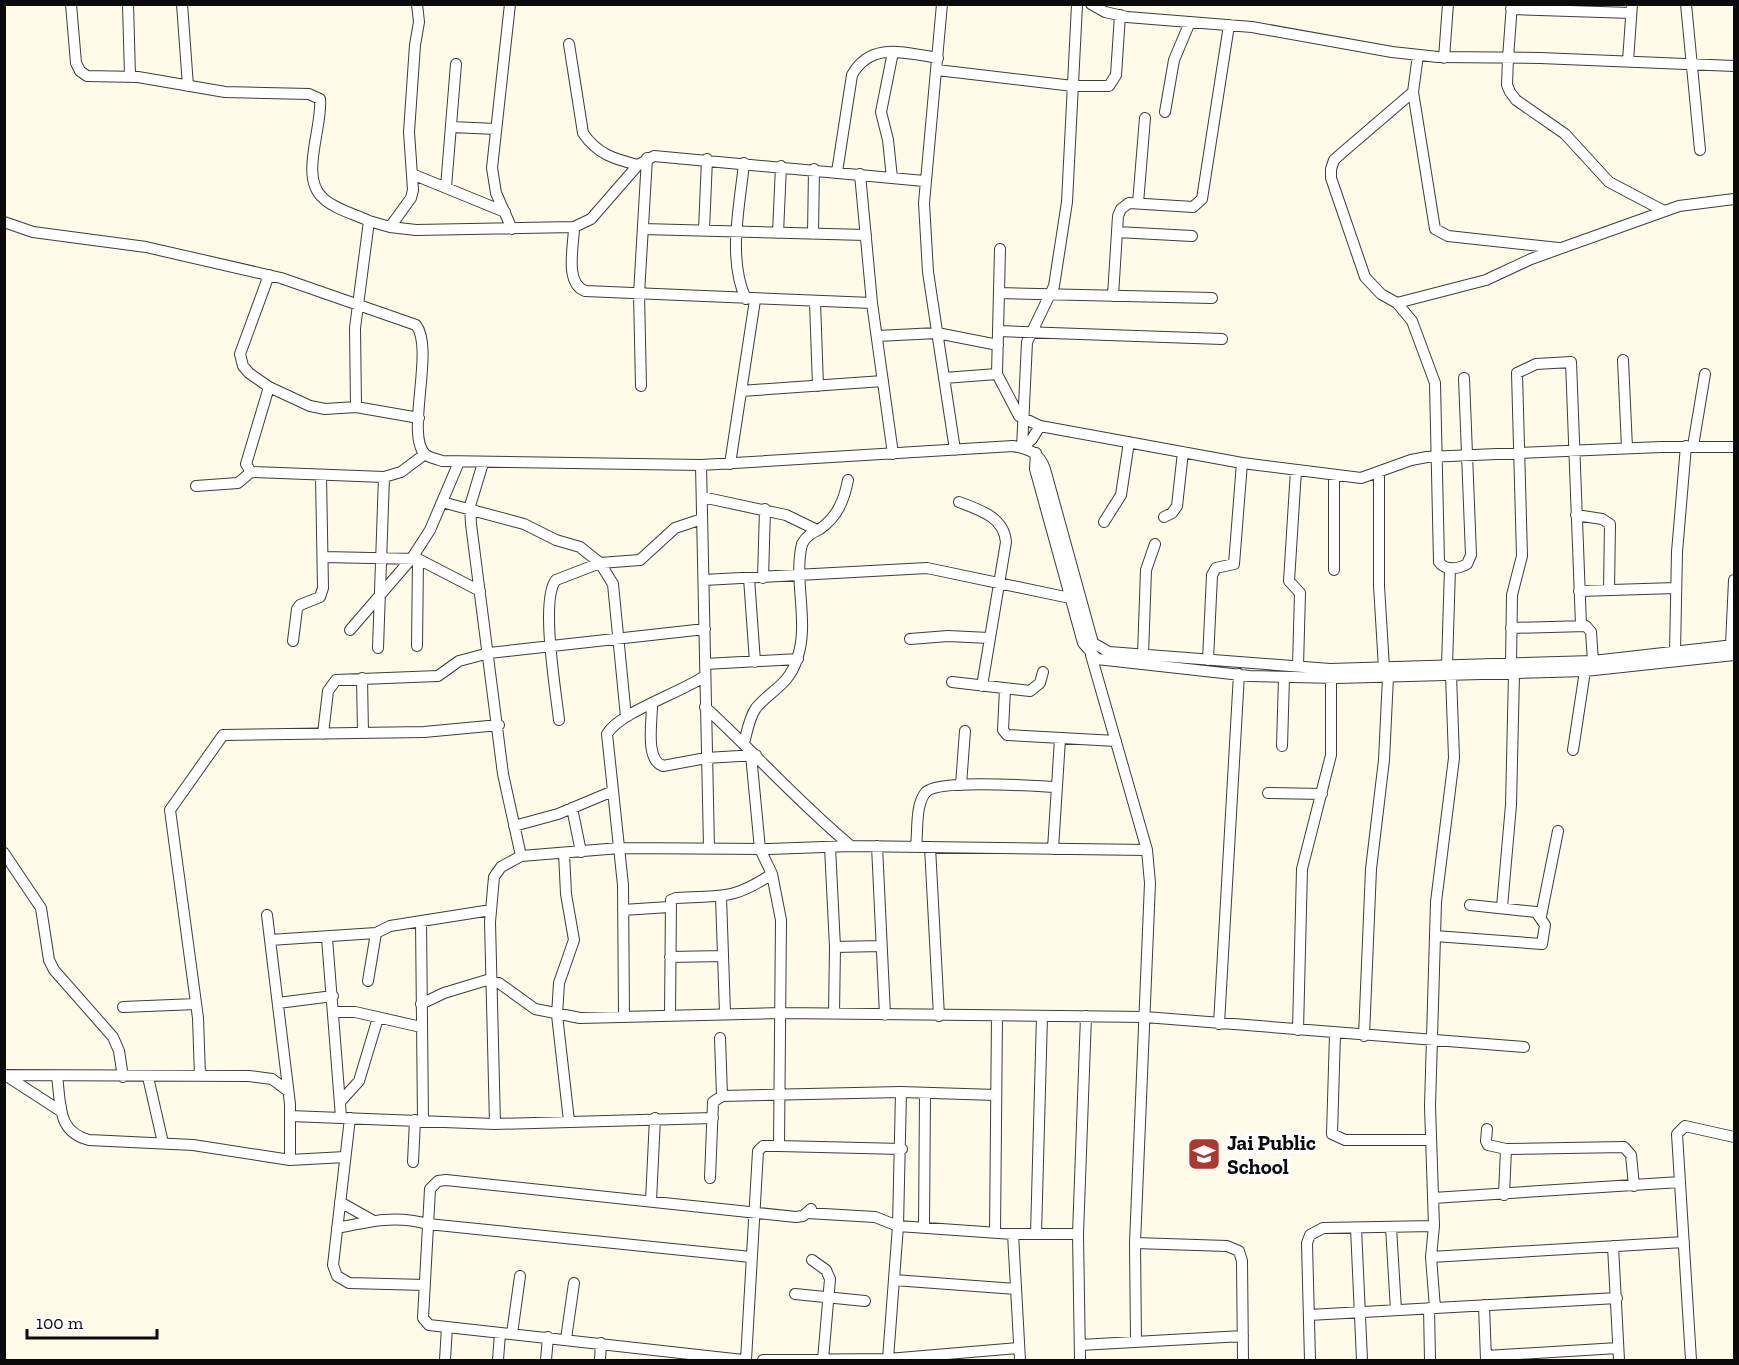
<svg xmlns="http://www.w3.org/2000/svg" width="1739" height="1365" viewBox="0 0 1739 1365" font-family="'Zilla Slab',serif">
<style>
.lines{fill:none;stroke-linecap:round;stroke-linejoin:round}
.street-casing{stroke:#3d3d3d;stroke-width:12}
.street{stroke:#fff;stroke-width:10}
.labels{text-anchor:middle;dominant-baseline:central;stroke-width:6;stroke-linejoin:round;paint-order:stroke}
.poi-label{font-size:21px;font-weight:bold;fill:#0a0a0a;stroke:#fff;text-anchor:start}
</style>
<rect width="100%" height="100%" fill="#fefce9"/>
<g class="lines">
<defs>
<path id="street" d="M71,4L76,63L80,71L87,76L138,77L225,92L309,94L320,99C323,127 299,177 323,198C334,209 355,214 369,221L355,328L356,407
M128,4L130,76
M182,4L188,86
M510,4L492,168L496,193L512,229
M942,4L924,203L928,272L955,450
M1091,4L1105,12L1127,17L1252,27L1392,52L1438,57L1540,58L1734,66
M1512,4L1508,58L1507,85L1510,92L1516,100L1565,134L1609,182L1664,211
M1686,4L1700,150
M1511,9L1631,13
M569,44L583,133C597,154 614,159 638,165
M1418,55L1413,92L1435,229L1448,236L1559,248
M1444,58L1448,4
M1628,61L1632,4
M937,70L1073,86H1109L1116,75L1120,15
M1413,92L1343,152L1334,160L1331,169V178L1365,277L1381,294L1397,303L1412,321L1435,383L1439,562C1445,571 1459,569 1467,564L1471,555L1464,378
M1165,112L1174,60L1190,22
M451,127L496,129
M744,163C740,205 727,259 746,299
M837,172L852,75C871,41 905,53 938,58
M412,174L505,212
M860,174L872,303L893,454
M892,178L888,140L881,112L893,52
M446,187L456,64
M1138,203L1145,118
M369,221L390,227L416,230L574,227L591,219L638,165L654,156L924,181
M4,222L33,232L146,247L281,278L416,325C435,349 405,435 425,454C429,458 437,459 442,461L701,465L1013,446C1029,449 1039,452 1045,469L1093,643L1109,652L1330,669L1593,661L1734,645
M390,227L411,198L413,190L409,132L415,45L419,22L417,4
M574,227C574,245 564,283 585,291L872,303
M643,229L866,235
M704,230L707,159
M1117,232L1192,236
M778,233L781,166
M813,234L814,169
M1000,249L997,374L1019,416L1040,426L1242,463L1361,478L1411,460L1427,457L1661,447H1734
M269,275L240,354L243,366L249,373L269,387L310,406L325,409L356,407L419,418
M999,293L1212,298
M1113,296L1118,216L1121,209L1129,203L1193,207L1202,199L1229,25
M815,302L818,386
M1397,303L1486,280L1531,259L1679,206L1734,199
M998,331L1222,339
M877,336L937,333L998,345
M1623,360L1627,448
M944,378L997,374
M641,386L639,294L647,158
M269,387L246,464L251,472L384,477L401,472L425,454
M741,391L883,381
M1693,446L1705,374
M1022,448L1027,342L1054,286L1067,202L1077,5
M1022,448L1032,439L1040,426
M1036,453L1035,469L1083,643L1097,659L1250,676L1337,678L1585,671L1734,655
M483,463L470,506L471,524L503,774L521,856
M730,464L755,300
M701,465L709,848
M1296,470L1289,581L1300,593L1298,666
M1379,473V586L1384,668
M196,486L238,483L251,472
M702,497L786,515L817,530
M442,502L524,524L556,540L580,547L600,563L613,584L626,717
M959,502C980,510 1004,517 1006,542L982,686
M1576,515L1602,519L1610,524L1609,590
M1164,517L1172,513L1177,506L1183,452
M1104,522L1121,495L1129,442
M324,557L418,559L480,591
M1334,570V475
M749,578L755,662
M763,578L765,509
M704,580L927,568L1070,598
M1579,591L1676,588
M1511,628L1586,626L1591,632L1593,661
M350,630L412,558L430,530L459,462
M910,639L948,636L989,638
M293,641L297,609L300,605L320,597L323,588L321,476
M1731,645L1734,580
M417,646L418,559
M378,648L384,477
M1675,652L1677,552L1686,446
M1091,655L1147,850L1150,883L1135,1243L1136,1341
M1143,655L1146,570L1155,544
M1208,660L1212,575L1216,568L1234,564L1242,463
M705,664L798,659
M1511,665L1512,595L1522,556L1517,373L1536,364L1571,362L1581,625
M1447,666L1450,568
M362,678L363,733
M952,682L1030,691L1040,683L1043,672
M1005,689L1003,730L1007,735L1116,741
M652,705C652,722 645,760 663,766L706,758L756,755
M705,707C755,753 799,803 851,846
M559,720C556,692 540,599 556,580L600,563L640,560L675,528L702,519
M323,734L328,691L336,680L438,676L459,661L489,653L705,629
M744,743C747,732 749,718 756,708C771,690 789,685 797,659C810,623 793,581 802,544C806,536 812,533 820,529C837,517 844,501 848,480
M1282,746L1284,677
M1573,750L1585,671
M751,755L760,849L772,874L781,920L779,1146
M961,785L965,731
M1268,793L1322,794
M572,808L581,852
M514,826L558,814L613,791
M877,846L885,1015
M830,847L835,947L834,1014
M916,847C918,832 915,804 926,792C939,779 1034,786 1056,787
M930,847L939,1016
M1053,849L1060,739
M4,853L41,908L49,960L54,970L113,1037L119,1051L123,1077
M564,853L566,894L574,940L559,983L557,1015L569,1121
M721,897L725,1013
M1502,907L1511,805L1514,674
M623,910L669,907
M267,915L290,1104V1160
M1541,916L1558,831
M421,921L423,1120
M1435,936L1542,944L1545,925L1536,912L1470,905
M327,938L341,1117
M270,940L376,933L390,926L491,910
M835,947L881,946
M670,957L723,956
M368,981L376,933
M278,1003L333,996
M421,1004L444,993L487,980L499,983L535,1009L580,1018L781,1013L1145,1017L1524,1047
M123,1007L196,1004
M334,1012H355L421,1027
M670,1015L671,900L676,898C722,895 731,901 772,874
M624,1017L623,885L607,734C620,712 680,693 705,676
M1219,1024L1239,674
M1298,1030L1302,869L1331,755V678
M1335,1034L1332,1134L1345,1140H1431
M1364,1036L1371,869L1384,760L1388,677
M720,1038L722,1096
M4,1075L249,1076L272,1079L288,1091
M5,1075L59,1110L61,1107
M57,1076C61,1105 57,1132 89,1140L193,1145L290,1160L345,1157
M200,1076L198,1018L170,810L223,735L424,732L499,725
M148,1077L163,1143
M340,1102L359,1081L378,1018
M290,1116L495,1124L713,1118
M350,1118L333,1265L337,1276L349,1283L425,1285
M495,1124L490,922L494,877L501,867L521,856L620,848L769,849L851,846L1147,850
M1487,1129L1486,1141L1488,1145L1506,1149L1624,1147L1631,1155L1634,1186
M413,1162L415,1120
M710,1178L713,1102L722,1096L901,1092L996,1095
M1504,1195L1506,1149
M1433,1198L1680,1182
M651,1201L655,1118
M340,1202L372,1220
M807,1213L875,1217L898,1226L1013,1234H1078
M1391,1227L1396,1310
M337,1228C370,1221 396,1215 428,1224L751,1257
M924,1228L925,1093
M1356,1228L1362,1360
M995,1233L997,1016
M1013,1234L1020,1360
M1036,1234L1042,1016
M1135,1243L1227,1246L1239,1251L1242,1261L1243,1360
M1613,1246L1619,1360
M1431,1257L1684,1242
M812,1260L826,1270L830,1279L823,1360
M894,1280L1016,1289
M795,1294L865,1301
M1484,1305L1486,1360
M1429,1308L1430,1360
M1435,1308L1431,1257L1434,1226L1430,1106L1436,902L1454,758L1451,675
M1309,1315L1617,1298
M512,1334L520,1276
M566,1339L574,1283
M1080,1345L1243,1336
M1486,1356L1618,1348
M888,1359L898,1226L901,1092
M445,1360L447,1327
M498,1360L500,1333
M546,1360L548,1337
M600,1360L601,1343
M743,1360L429,1325L423,1318L430,1189L438,1181L446,1180L796,1217L803,1216L811,1209
M746,1360L758,1151L763,1146H779L902,1149
M763,1360L888,1359L1019,1348
M1080,1360L1078,1234L1086,1016
M1310,1360L1307,1243L1310,1235L1323,1228L1434,1226
M1691,1360L1677,1134L1685,1126L1734,1137"/>
</defs>
<use href="#street" class="street-casing"/>
<use href="#street" class="street"/>
</g>
<defs>
<symbol id="school-square" viewBox="-11 -11 22 22"><rect x="-9" y="-9" width="18" height="18" rx="4" fill="#af372d" stroke="#fff"/><path d="M0-5L7-2L0 1L-7-2ZM-4 1L0 2.5L4 1V4Q0 6-4 4Z" fill="#fff"/></symbol>
</defs>
<g fill-rule="evenodd">
<use href="#school-square" x="1185" y="1135" width="38" height="38"/>
</g>
<g class="labels">
<g class="poi-label">
<text x="1227" y="1142">Jai Public<tspan x="1227" dy="24">School</tspan></text>
</g>
</g>
<rect width="1739" height="1365" fill="none" stroke="#0a0a0a" stroke-width="12"/>
<path d="M27 1329v9h130v-9" fill="none" stroke="#0a0a0a" stroke-width="3"/>
<text x="36" y="1329" font-size="18" fill="#0a0a0a" stroke="#ffffff" stroke-width="4.5" paint-order="stroke">100 m</text>
</svg>
